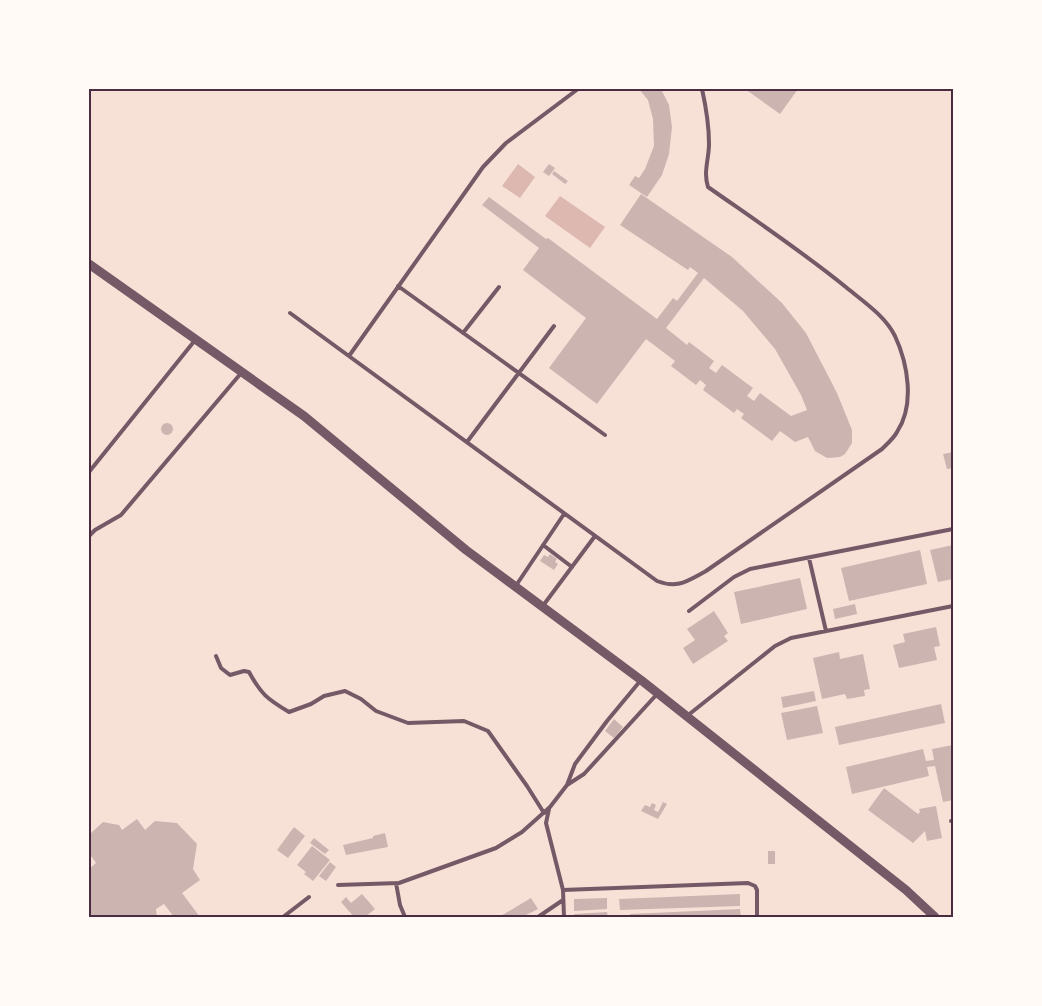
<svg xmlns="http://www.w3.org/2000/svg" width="1042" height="1006" viewBox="0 0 1042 1006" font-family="Arial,sans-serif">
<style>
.water{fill:#dcb8b0}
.building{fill:#ccb4b1;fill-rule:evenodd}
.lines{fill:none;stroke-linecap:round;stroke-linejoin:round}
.service{stroke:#755966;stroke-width:4}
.tertiary{stroke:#755966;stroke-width:9}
.neatline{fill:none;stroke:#4a2c40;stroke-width:2}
</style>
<rect width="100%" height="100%" fill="#f7e1d7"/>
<path class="water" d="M518,164L535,177L520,198L502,186Z
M560,196L605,227L590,248L545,216Z"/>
<path class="building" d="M639,89H661L669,105L672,127L669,154L662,175L647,197L629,185L635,176L639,178L645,169L654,146L653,119L648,100Z
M745,89H798L780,114Z
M549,164L555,168L549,176L543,172Z
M554,171L568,181L565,184L552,174Z
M641,194L732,257L782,303L806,333L837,393L852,430V443L845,454L840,457L827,458L815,451L808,437L795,442L780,431L772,441L741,418L744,414L737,409L734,413L703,390L706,385L700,380L696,385L671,366L675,361L646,339L597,404L549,368L586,318L523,270L539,248L482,205L489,197L546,239L548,238L657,319L673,298L677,301L698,273L690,267L688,270L620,225ZM704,278L743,311L775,349L801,395L807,410L791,416L760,393L754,401L747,396L753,388L722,365L716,373L709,368L714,361L689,342L687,345L666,328Z
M161 429a6 6 0 1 1 12 0a6 6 0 1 1-12 0Z
M953,452V468L947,469L943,454Z
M953,545V579L938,582L930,550Z
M920,550L927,584L849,601L841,568Z
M550,554L557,559L555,562L558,564L554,570L540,561L544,555L548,557Z
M800,578L807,609L741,624L734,592Z
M855,604L857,614L835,619L833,609Z
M714,611L728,633L724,636L728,641L693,664L683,648L695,640L687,629Z
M936,627L940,646L934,647L937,660L899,668L893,645L905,642L903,634Z
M839,652L840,659L863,654L870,689L864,690L865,696L847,699L845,694L822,699L813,658Z
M814,691L816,701L783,708L781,697Z
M941,704L945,723L839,745L835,727Z
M817,706L823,733L787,740L781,713Z
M614,719L623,727L614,738L605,731Z
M953,745V800L943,802L935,766L927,767L929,776L852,794L846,767L923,749L926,761L934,760L932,749Z
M884,788L918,814L920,812L919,809L936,806L942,838L927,841L925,831L913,843L868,810Z
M663,802L667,804L658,819L641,811L645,805L650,807L652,803L656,805L654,810L658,812Z
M137,819L145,830L155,821L177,823L197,844L193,869L200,880L182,893L200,917H174L164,904L156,909L157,917H89V869L96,863L89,853L90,834L103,822L119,825L122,830Z
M294,827L305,836L288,858L277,850Z
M385,833L388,847L346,855L343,845L373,838V836Z
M314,838L329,850L325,854L310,843Z
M312,846L330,860L313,881L304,874L306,872L297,865Z
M768,851H775V864H768Z
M330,862L336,867L326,881L319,876Z
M362,894L375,909L365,917H354L341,902L346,897L351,903Z
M740,894V906L620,910L619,899Z
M531,898L538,909L528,914L523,917H499Z
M607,898V909L574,911V899Z
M740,909L741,917H630V914Z
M607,912L608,917H574V914Z"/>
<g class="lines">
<path class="service" d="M398,286L605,435
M290,313L657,581C678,589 687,581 706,571L882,449C887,444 894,438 897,432C915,405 908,364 895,336C885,316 864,302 847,288C803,252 755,220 708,187C703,172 709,159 709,144C709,125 706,107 702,89
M463,333L499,287
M349,356L483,167L506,143L578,89
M467,442L554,326
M89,472L196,339
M89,536L95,530L121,515L242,372
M543,545L572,567
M809,558L826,631
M515,587L564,514
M542,607L595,536
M689,611L734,577L750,569L953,529
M216,656L221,668L230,675L244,671L249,672C261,694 267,699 289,712L311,704L324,696L345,691L361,699L376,711L408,723L464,721L488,731L527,786L544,813
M687,716L775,646L791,638L953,606
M567,785L584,774L658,693
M549,809L546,823L563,890L564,917
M951,821H953
M396,883L400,905L405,917
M338,885L399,883L496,848L522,832L550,807L567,785L575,764L607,721L641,680
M563,890L748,883L755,886L757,890V917
M283,917L309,897
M538,917L563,900"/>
<path class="tertiary" d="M89,264L304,416L466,550L641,680L906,890L935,917"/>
</g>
<rect width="1042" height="1006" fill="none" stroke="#fffaf5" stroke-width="180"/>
<rect x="90" y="90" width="862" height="826" class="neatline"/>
</svg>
